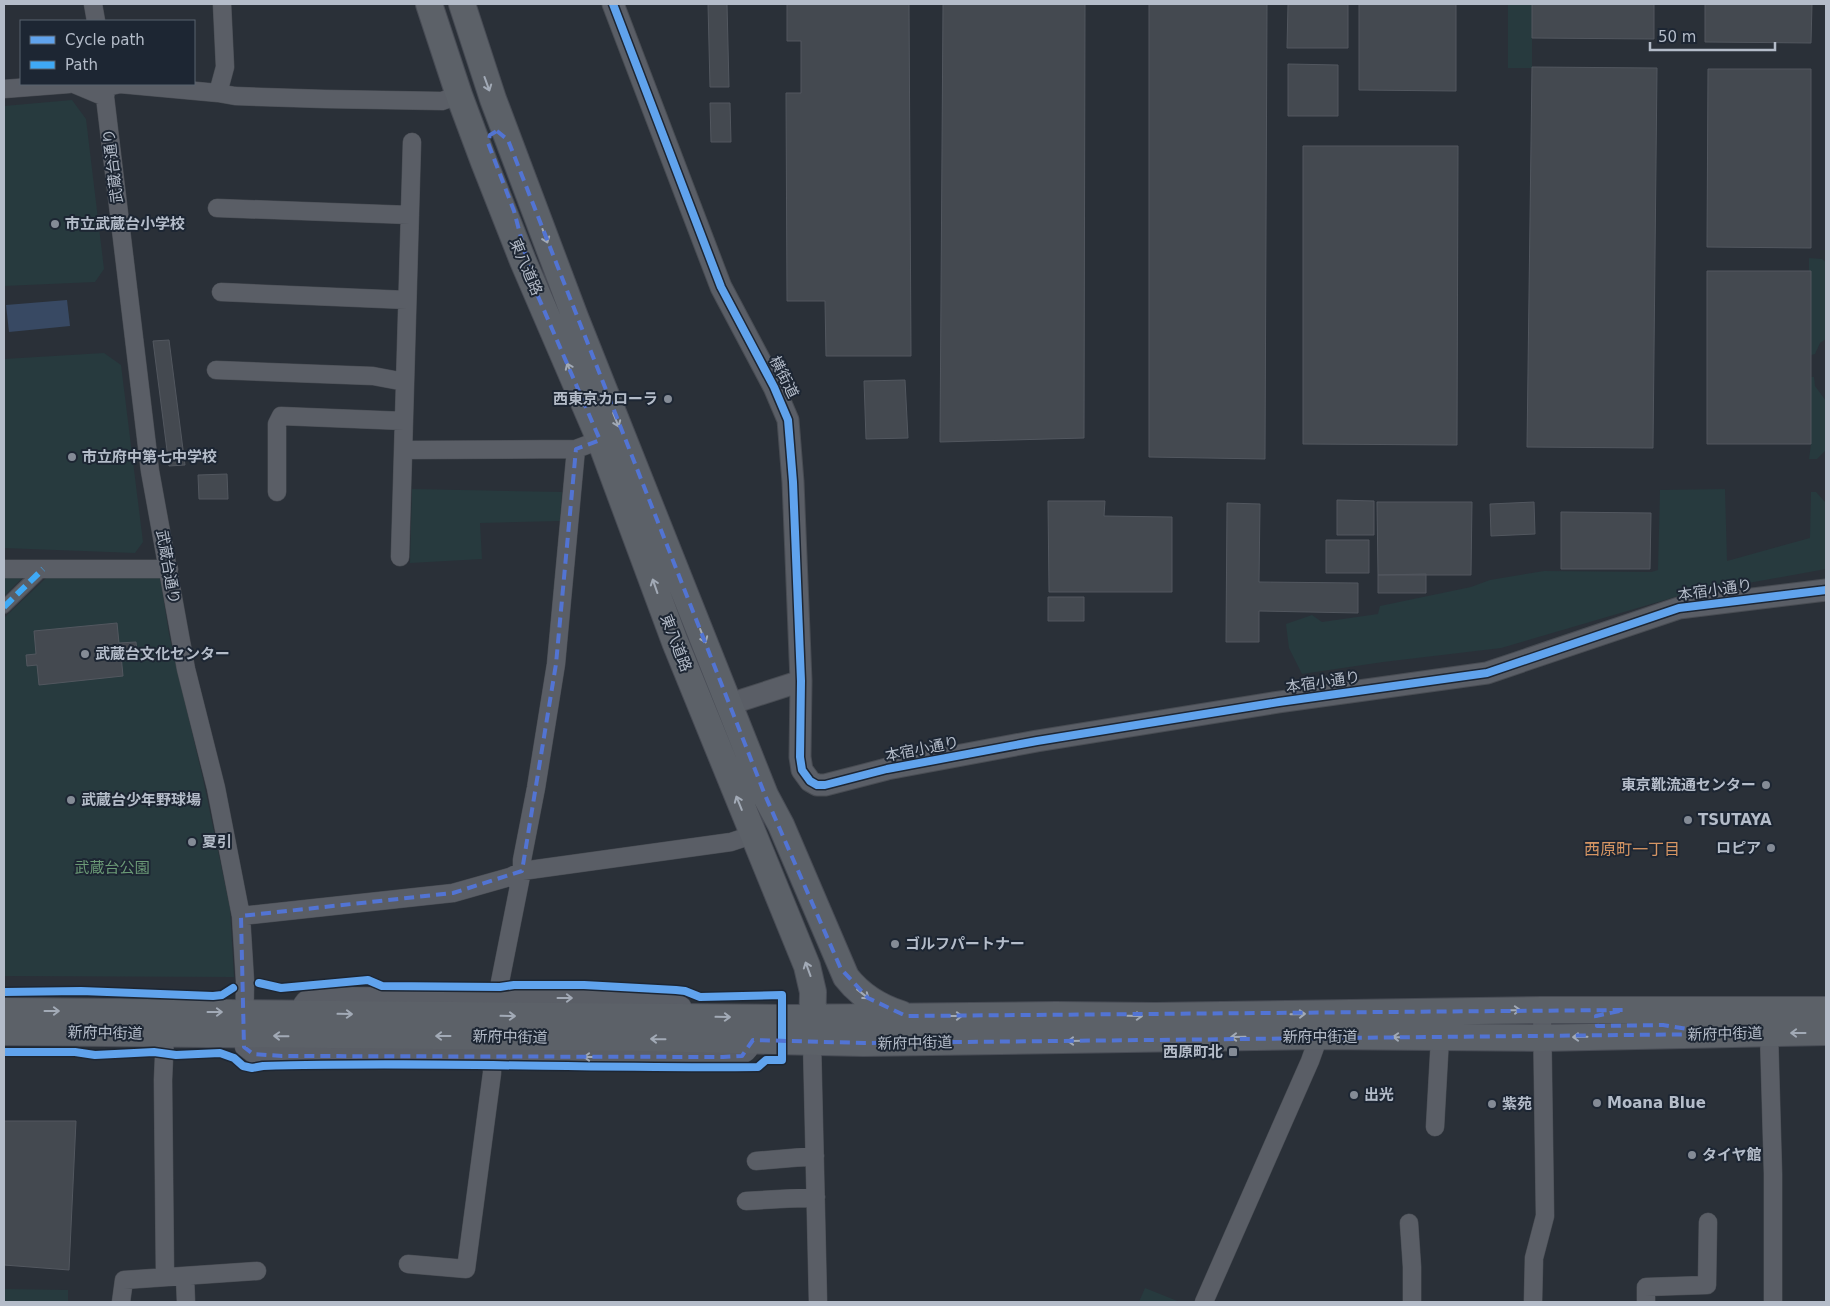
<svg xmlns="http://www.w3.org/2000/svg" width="1830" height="1306" viewBox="0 0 1830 1306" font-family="'DejaVu Sans','Noto Sans JP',sans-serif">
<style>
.green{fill:#273a3e}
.water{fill:#384963}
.building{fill:#444950;stroke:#52575f}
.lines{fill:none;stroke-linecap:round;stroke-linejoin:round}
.pedestrian-casing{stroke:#484c53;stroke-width:14}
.minor-casing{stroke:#484c53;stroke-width:19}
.tertiary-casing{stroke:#484c53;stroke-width:23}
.primary-casing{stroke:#484c55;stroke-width:28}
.pedestrian{stroke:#5a5e66;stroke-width:12}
.minor{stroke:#5a5e66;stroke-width:18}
.tertiary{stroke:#5a5e66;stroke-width:21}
.primary{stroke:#5c6168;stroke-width:26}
.quiet{stroke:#3fa9f5;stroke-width:6;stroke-dasharray:12 6;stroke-linecap:butt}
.cycleway-casing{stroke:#1d2633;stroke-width:11}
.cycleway{stroke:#60a3ed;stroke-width:8}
.oneway{stroke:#a2aab6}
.oneway2{stroke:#a2a9b5}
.marked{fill:none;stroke:#5274d3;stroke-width:4;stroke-dasharray:10 6;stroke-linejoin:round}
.poi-dot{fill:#848b96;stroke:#1d2633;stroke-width:2}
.labels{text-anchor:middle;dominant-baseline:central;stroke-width:4;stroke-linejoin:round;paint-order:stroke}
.street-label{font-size:15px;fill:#b4bcc9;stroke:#1d2633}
.poi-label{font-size:15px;font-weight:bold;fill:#b4bcc9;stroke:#1d2633;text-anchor:start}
.park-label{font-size:15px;fill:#6b9a76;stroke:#1d2633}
.neighbourhood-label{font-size:16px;fill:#d59563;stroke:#1d2633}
</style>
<rect width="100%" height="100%" fill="#2a3038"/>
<path class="green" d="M1508,4H1532V68H1508Z
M72,100L86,119L104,269L95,282L4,286V106Z
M1809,258L1822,259L1826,262V339L1820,343L1815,354L1811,355V271H1809Z
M104,353L121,365L143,542L135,553L4,548V359Z
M1811,377H1814L1815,386L1826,401V450L1817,459H1809L1811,444Z
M412,489L562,492L560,521L480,523L482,559L410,563Z
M1725,489L1727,561L1810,538L1811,492H1816L1826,503V569L1682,595L1501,648L1383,662L1302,674L1289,648L1286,624L1312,615L1322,622L1378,614L1380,606L1471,587L1490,580L1544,571L1651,572L1658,570L1660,490Z
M25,575L4,596V576Z
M160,577L169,634L203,779L230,908L234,977L4,976V618L46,578Z
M1145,1288L1180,1302H1139Z
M4,1289L68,1290V1302H4Z"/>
<path class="water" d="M67,300L70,326L9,332L6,305Z"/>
<path class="building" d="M708,4H727L729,87H710Z
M787,4H909L911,356H826L825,301H787L786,93H801V41H787Z
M943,4H1085L1084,438L940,442Z
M1149,4H1267L1265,459L1149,457Z
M1288,4H1348V48H1287Z
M1359,4H1456V91L1359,90Z
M1532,4H1654V39L1532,38Z
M1705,4H1812L1811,43L1705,42Z
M1288,64L1338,65V116H1288Z
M1532,67L1657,68L1653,448L1527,447Z
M1708,69H1811V248L1707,247Z
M710,103H730L731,142H711Z
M1303,146H1458L1457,445L1303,444Z
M1707,271H1811V444H1707Z
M169,340L185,465L169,466L153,341Z
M905,380L908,438L866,439L864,381Z
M227,474L228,499H199L198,475Z
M1337,500L1374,501V535H1337Z
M1048,501H1105L1104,516L1172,517V592H1049Z
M1377,502H1472L1471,575H1378Z
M1534,502L1535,534L1491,536L1490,504Z
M1227,503L1260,504L1259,582L1358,583V613L1259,611V642H1226Z
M1561,512L1651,513L1650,569H1561Z
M1326,540H1369V573H1326Z
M1426,574V593H1378V575Z
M1048,597H1084V621H1048Z
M117,623L119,643L136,642L137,654L121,655L123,676L39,685L37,665L27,666L26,655L36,654L34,631Z
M4,1121H76L69,1270L4,1265Z"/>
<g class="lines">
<defs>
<path id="pedestrian" d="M4,607L43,569"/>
<path id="minor" d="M93,4L96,21
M74,84L105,97
M4,89L69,84
M218,93L225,67L222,4
M459,95L442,101L325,99L235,96L218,93L120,84L111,86L106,90L105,97L150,471L186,669L216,788L241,916L245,981L244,1047L253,1054L282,1056L296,1054H348L574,1057H723C739,1056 748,1058 753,1040
M217,208L410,215
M221,292L407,300
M216,370L373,376L405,382
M403,450L576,449
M277,492V424L281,416L404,421
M400,557L412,142
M4,569H169
M241,916L453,893L510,877L522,871L731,842L752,835
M500,998V982L522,871V860L536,788L556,664L576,449L600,440
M299,1013C303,997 308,997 324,996L669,999L682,1006L686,1016
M1769,1033L1773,1174V1302
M812,1042L818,1302
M1435,1127L1440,1038
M756,1161L815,1156
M746,1201L816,1197
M1409,1223L1412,1267V1302
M408,1264L466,1269L492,1073V1056
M165,1276L163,1080L165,1034
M185,1277L186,1302
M121,1302L124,1280L257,1271
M1204,1302L1310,1061L1319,1036
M1533,1302L1534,1258L1545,1216L1542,1010
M1646,1302V1287L1707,1285L1708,1222"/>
<path id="tertiary" d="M613,4L721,287L774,387L788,420L793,482L801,681L800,757L802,770L810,781L817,785H825L887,769L1037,741L1279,702L1487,673L1679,608L1826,590
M730,704L801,681"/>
<path id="primary" d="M429,4L459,95L484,162L523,261L600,440L675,642L807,966L813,992L812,1035
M462,4L493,99L575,317L765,795L781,825L846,977C860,995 879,1007 901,1014
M4,1011L782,1018L1056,1015L1155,1016L1542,1010H1826
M4,1032L640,1038L864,1043L1319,1036L1542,1038L1826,1032"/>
</defs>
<use href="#pedestrian" class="pedestrian-casing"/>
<use href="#minor" class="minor-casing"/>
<use href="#tertiary" class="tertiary-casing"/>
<use href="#primary" class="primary-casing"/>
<use href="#pedestrian" class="pedestrian"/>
<use href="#minor" class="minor"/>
<use href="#tertiary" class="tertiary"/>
<use href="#primary" class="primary"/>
<path class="quiet" d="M4,607L43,569"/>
<defs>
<path id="cycleway" d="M613,4L721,287L774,387L788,420L793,482L801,681L800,757L802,770L810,781L817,785H825L887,769L1037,741L1279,702L1487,673L1679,608L1826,590
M4,992L81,991L213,996L222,995L233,988
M4,1052H75L95,1055L154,1052L176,1055L220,1053L234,1058L243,1066L252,1068L263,1066C428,1061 593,1069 758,1067L766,1060H782V995L700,997L685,991L676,990L584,985H514L500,987L382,986L368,980L281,988L259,983"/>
</defs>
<use href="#cycleway" class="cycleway-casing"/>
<use href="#cycleway" class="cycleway"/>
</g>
<defs><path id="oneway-shaft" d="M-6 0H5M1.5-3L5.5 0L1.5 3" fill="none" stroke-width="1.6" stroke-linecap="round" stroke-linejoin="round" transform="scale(1.25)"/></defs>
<g class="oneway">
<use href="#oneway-shaft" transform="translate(487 84) rotate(70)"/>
<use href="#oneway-shaft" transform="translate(545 236) rotate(70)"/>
<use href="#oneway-shaft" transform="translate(570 370) rotate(-114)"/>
<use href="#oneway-shaft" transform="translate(616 420) rotate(68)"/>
<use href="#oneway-shaft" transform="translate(655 586) rotate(-109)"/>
<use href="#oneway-shaft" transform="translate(703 636) rotate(68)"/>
<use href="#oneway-shaft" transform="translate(739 803) rotate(-112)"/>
<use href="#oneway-shaft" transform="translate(808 969) rotate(-110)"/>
<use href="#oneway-shaft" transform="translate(863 994) rotate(38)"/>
<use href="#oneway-shaft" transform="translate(1513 1010) rotate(-1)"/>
<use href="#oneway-shaft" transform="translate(52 1011)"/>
<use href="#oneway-shaft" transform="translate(215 1012)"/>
<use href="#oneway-shaft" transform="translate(345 1014) rotate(1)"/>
<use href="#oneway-shaft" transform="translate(1298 1014) rotate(-1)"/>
<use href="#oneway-shaft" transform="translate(508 1016) rotate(1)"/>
<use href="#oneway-shaft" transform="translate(955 1016)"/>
<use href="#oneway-shaft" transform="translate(1135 1016) rotate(1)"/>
<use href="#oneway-shaft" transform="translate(723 1017) rotate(1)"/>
<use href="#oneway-shaft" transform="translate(1798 1033) rotate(180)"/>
<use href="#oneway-shaft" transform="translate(281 1036) rotate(-179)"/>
<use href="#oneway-shaft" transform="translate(443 1036) rotate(-180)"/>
<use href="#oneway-shaft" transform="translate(1238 1037) rotate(179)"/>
<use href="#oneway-shaft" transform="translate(1400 1037) rotate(-179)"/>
<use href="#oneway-shaft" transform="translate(1580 1037) rotate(179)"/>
<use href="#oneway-shaft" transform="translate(658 1039) rotate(-179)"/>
<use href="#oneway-shaft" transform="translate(1075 1041) rotate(179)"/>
</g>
<g class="oneway2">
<use href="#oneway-shaft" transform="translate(565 998)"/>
<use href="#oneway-shaft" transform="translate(591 1057) rotate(180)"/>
</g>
<path class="marked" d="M497,131L508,140L765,795L841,969L868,998L906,1016L1624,1010L1596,1016L1597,1026L1663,1025L1718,1034L864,1043L753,1040L742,1056L723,1057L282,1056L253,1054L244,1047L241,916L453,893L522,871L556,664L576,449L600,440L534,287L514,211L488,143L490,135Z"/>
<g class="poi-dot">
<circle cx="55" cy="224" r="5"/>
<circle cx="668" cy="399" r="5"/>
<circle cx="72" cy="457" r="5"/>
<circle cx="85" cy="654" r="5"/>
<circle cx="1766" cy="785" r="5"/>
<circle cx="71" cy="800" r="5"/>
<circle cx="1688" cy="820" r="5"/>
<circle cx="192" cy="842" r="5"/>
<circle cx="1771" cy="848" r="5"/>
<circle cx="895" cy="944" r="5"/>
<rect x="1228" y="1047" width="10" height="10" rx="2.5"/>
<circle cx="1354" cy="1095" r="5"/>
<circle cx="1597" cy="1103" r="5"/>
<circle cx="1492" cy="1104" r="5"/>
<circle cx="1692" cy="1155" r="5"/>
</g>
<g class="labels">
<g class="street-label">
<text transform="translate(113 166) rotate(-97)">武蔵台通り</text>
<text transform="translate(526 267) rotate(67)">東八道路</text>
<text transform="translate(784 377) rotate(63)">横街道</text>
<text transform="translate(168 567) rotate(80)">武蔵台通り</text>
<text transform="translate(1715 590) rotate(-8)">本宿小通り</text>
<text transform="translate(676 643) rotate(69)">東八道路</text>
<text transform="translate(1323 682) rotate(-8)">本宿小通り</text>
<text transform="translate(922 749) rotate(-11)">本宿小通り</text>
<text transform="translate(105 1033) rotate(1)">新府中街道</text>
<text transform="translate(1725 1034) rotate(-1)">新府中街道</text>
<text transform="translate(510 1037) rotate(1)">新府中街道</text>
<text x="1320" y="1037">新府中街道</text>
<text transform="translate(915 1043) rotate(-1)">新府中街道</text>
</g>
<g class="poi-label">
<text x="65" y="224">市立武蔵台小学校</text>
<text x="658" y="399" text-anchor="end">西東京カローラ</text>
<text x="82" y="457">市立府中第七中学校</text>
<text x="95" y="654">武蔵台文化センター</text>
<text x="1756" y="785" text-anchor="end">東京靴流通センター</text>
<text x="81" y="800">武蔵台少年野球場</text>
<text x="1698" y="820">TSUTAYA</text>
<text x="202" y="842">夏引</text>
<text x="1761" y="848" text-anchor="end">ロピア</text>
<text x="905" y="944">ゴルフパートナー</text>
<text x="1223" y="1052" text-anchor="end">西原町北</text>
<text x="1364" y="1095">出光</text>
<text x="1607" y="1103">Moana Blue</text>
<text x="1502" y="1104">紫苑</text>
<text x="1702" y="1155">タイヤ館</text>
</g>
<g class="park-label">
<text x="112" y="868">武蔵台公園</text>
</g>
<g class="neighbourhood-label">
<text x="1632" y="849">西原町一丁目</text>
</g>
</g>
<rect width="1830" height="1306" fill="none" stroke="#b4bcc9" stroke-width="10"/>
<rect x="20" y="20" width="175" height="65" fill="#1d2633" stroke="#59626f"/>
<rect x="30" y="36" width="25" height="8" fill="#60a3ed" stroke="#59626f"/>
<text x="65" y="45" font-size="15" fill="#b4bcc9">Cycle path</text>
<rect x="30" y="61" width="25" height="8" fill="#3fa9f5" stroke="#59626f"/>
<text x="65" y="70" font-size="15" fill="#b4bcc9">Path</text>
<path d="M1650 42v8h125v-8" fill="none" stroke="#b4bcc9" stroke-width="2.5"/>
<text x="1658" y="42" font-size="15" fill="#b4bcc9" stroke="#1d2633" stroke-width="4" paint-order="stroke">50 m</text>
</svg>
